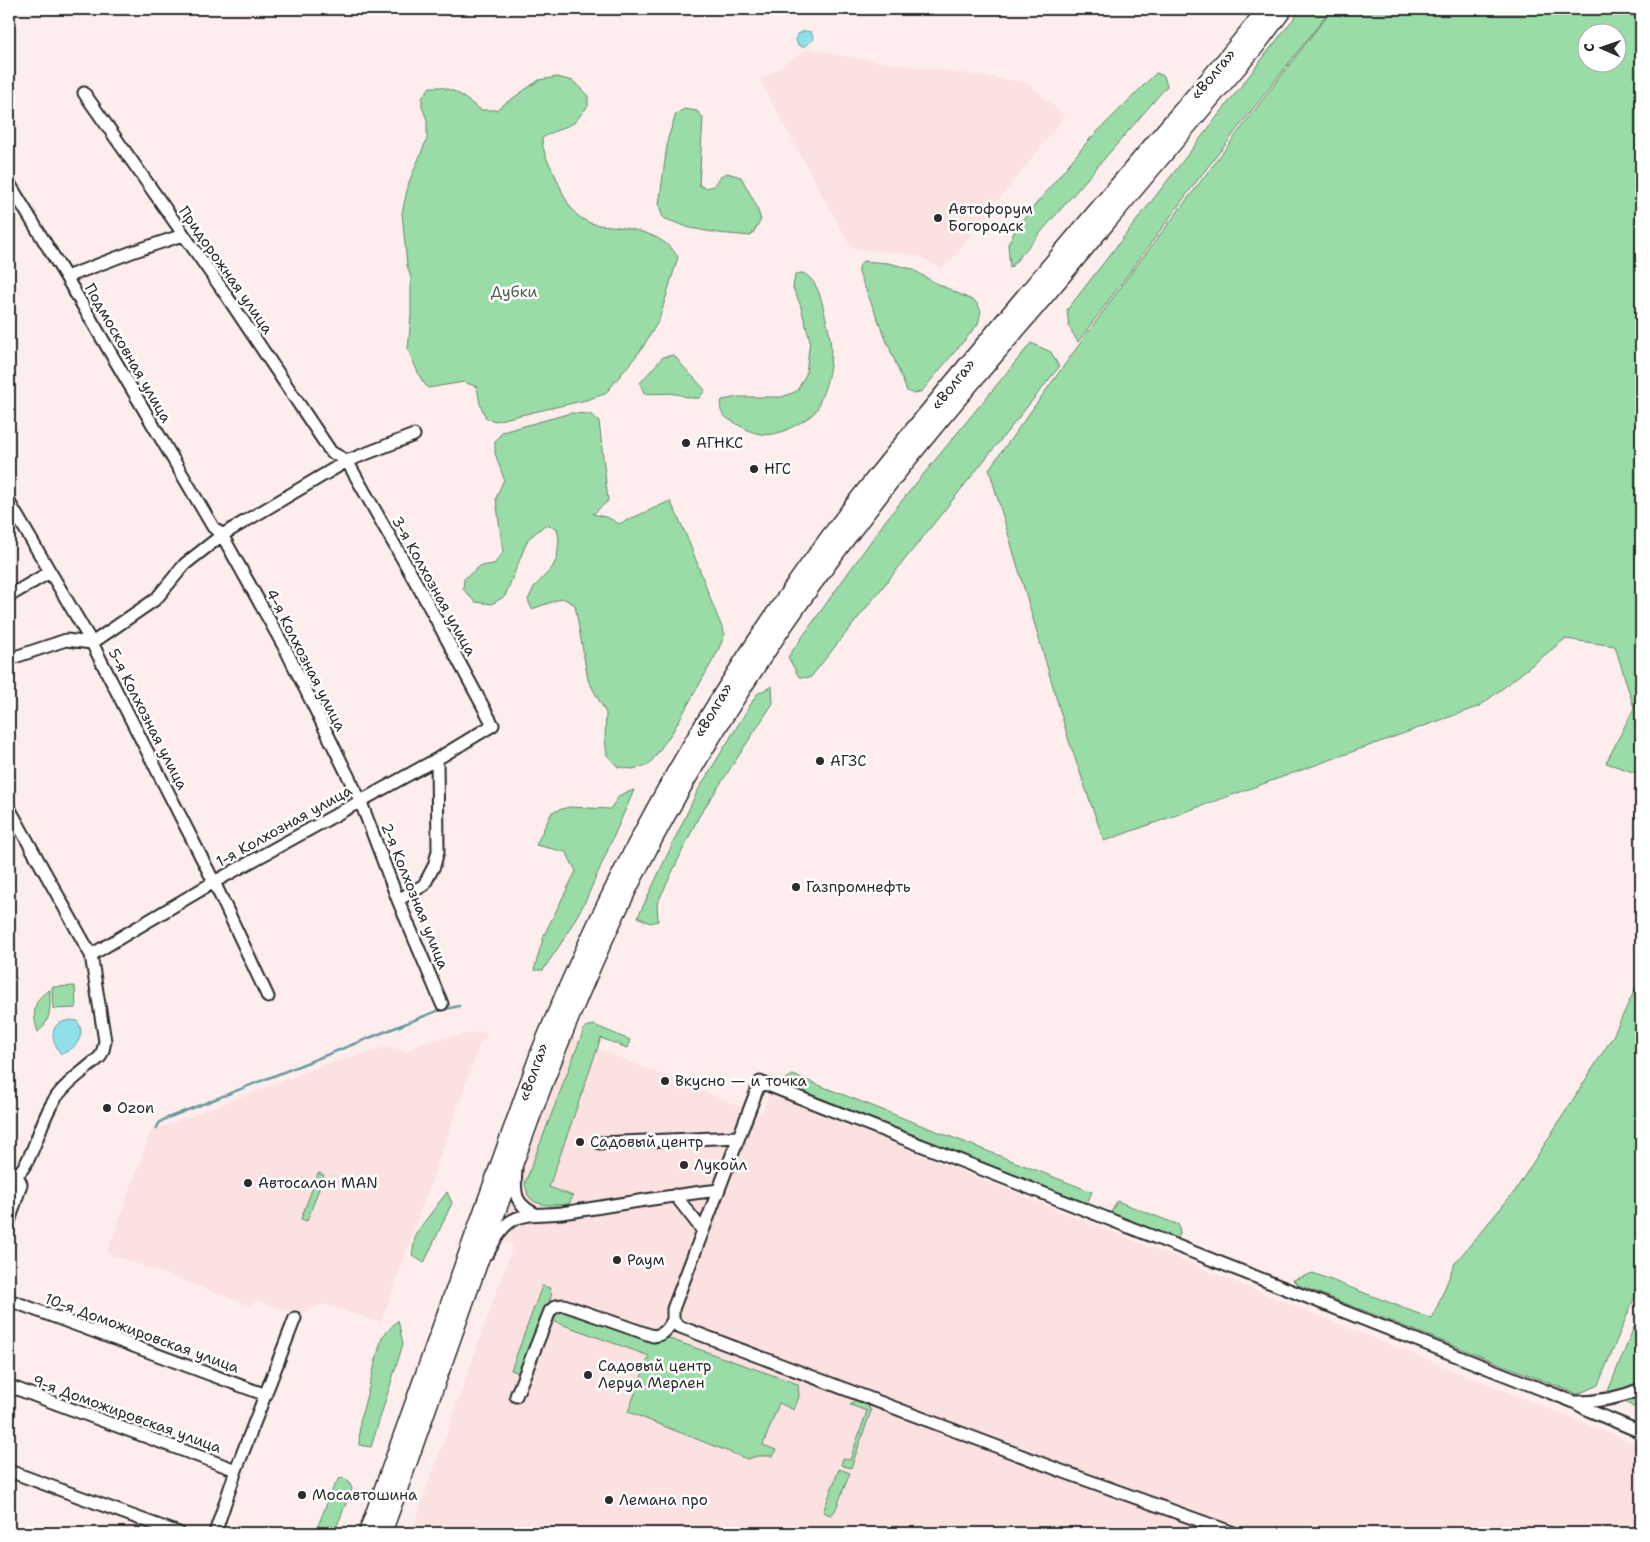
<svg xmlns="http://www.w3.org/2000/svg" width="1650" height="1542" viewBox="0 0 1650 1542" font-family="'Shantell Sans',sans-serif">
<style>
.built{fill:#fbe2e1}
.green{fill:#9adca7;stroke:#628469;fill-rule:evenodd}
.water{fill:#8fe0e8;stroke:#67989c}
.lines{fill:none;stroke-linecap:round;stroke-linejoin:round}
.stream{stroke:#67989c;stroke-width:2.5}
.minor-casing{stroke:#2b2b2b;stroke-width:15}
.highway-casing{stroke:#2b2b2b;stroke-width:21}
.minor{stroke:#fff;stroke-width:11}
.highway{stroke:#fff;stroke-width:18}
.poi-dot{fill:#2b2b2b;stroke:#fff;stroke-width:2}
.labels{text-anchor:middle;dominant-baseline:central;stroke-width:5;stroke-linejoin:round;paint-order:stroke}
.street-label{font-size:15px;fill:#2b2b2b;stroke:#fff}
.poi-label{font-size:15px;fill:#2b2b2b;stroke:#fff;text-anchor:start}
.park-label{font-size:15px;fill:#4c6050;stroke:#fff}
</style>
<rect width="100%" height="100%" fill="#fdeeed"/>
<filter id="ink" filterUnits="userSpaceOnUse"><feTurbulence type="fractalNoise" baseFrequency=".02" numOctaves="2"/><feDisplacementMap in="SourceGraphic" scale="10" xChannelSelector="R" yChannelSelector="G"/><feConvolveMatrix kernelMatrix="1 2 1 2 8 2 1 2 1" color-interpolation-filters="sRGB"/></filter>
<g filter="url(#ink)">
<path class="built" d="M809,48L848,57L1026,82L1065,116L950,262L941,268L919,256L851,248L760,81Z
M485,1031L487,1038L481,1041L381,1323L323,1304L305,1312L293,1313L254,1300L251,1306L107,1253L151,1131L329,1063L390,1046L406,1052L422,1042Z
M565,1035L761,1115L769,1093L1641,1446V1533H411L513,1245L491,1237Z"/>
<path class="green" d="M1301,9H1331L1193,186L1078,342L1069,327L1067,310Z
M1332,9H1641V770L1639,774L1606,763L1634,708L1615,646L1565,639L1480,706L1104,841L1069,741L989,469L1134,269ZM1588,32H1618V62H1588Z
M1156,73L1164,76L1167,86L1010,268L1008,244L1017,227L1088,141Z
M557,77L573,81L588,96V106L574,123L553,132L542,138C542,152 550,165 556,177C561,189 567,205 576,214C592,228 601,224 619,227C643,231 664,236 678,257L659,320L641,350L605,394L586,400L495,421L486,418L480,404L477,387L464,382L428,388L421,379L408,350L411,316V278L407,265L402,213L409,182L427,139V120L422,107V98L430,87H441L456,92L481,110H496L539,80Z
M684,109L697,111L703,118L699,185L705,188L714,186L721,176L727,173L741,177L756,205L761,220L751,236L718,233L690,228L663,218L659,205L668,138L676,114Z
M863,261L888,263L912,269L930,280L976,302L981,311L978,324L922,391L914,394L907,391L859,273V267Z
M803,273C819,281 822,303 826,319C834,348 832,371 821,398C819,403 818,409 815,412C809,418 800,423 792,427C770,439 756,436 735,423C725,417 717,413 722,400L739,397H782L797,391L806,374L810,340L800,304L793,288L795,274Z
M1031,343L1051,352L1059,367L810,678L799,677L788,657L886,520Z
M674,355C683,368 695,378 705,390L699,398C688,399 686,396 676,394C666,392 655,395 644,393L640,383L663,357Z
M571,413L590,414L599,421L608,501L593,514L609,518L619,524L670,501C693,544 705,590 725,634L717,653L673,731L649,765L632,769L618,767L607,755L605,739L606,713L588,680L575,605L563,598L532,609L528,600L534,587L552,568L557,558L559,540L557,528L545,525L528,539L505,596L492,604L475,602L463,589L464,579L480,566L494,564L503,553L496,498L504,479L495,453V442L502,432Z
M772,686L773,703L698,818L657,904L658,921L650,923L638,917L697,792L757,694Z
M634,790L585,902L562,942L543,970H534L544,935L576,871L566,852L536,845L552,812L569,807L610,809L620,795Z
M1641,977V1282L1598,1385L1578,1394L1298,1285L1293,1280L1313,1273L1432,1319L1455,1263L1515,1191L1612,1038Z
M75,986L76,1008L53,1009L52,987Z
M50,990C50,1007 52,1020 38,1032C32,1015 32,999 50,990Z
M594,1025L630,1040L627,1048L601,1038L549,1187L573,1196L569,1204C557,1205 535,1208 528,1195C527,1192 526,1187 525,1183L585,1027Z
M793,1075L1092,1192L1087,1203L785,1084L786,1079Z
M318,1173L324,1175L307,1221L301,1219Z
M447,1192L452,1203L424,1263L412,1255L416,1233Z
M1117,1201L1179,1225L1180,1233L1178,1239L1111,1213Z
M542,1286L550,1288L549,1292L552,1294L522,1374L511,1370Z
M556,1310H563L657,1342L667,1338L798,1384L799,1397L794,1410L779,1403L763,1445L776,1450L772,1456H758L747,1459L628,1412L649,1356L553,1321Z
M1641,1310V1412L1608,1391Z
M398,1320L403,1344L371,1447L359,1445L360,1421L382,1337Z
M858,1399L867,1403L871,1411L851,1468L841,1465L843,1458L850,1460L867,1411L850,1405L854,1401Z
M839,1469L850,1473L835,1511L830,1515L823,1512Z
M344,1478L349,1482L352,1489L334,1533H315L334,1486L339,1479Z"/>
<path class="water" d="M805,31L811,32L814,39L803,47L798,45L796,40L798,34Z
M70,1020L77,1021C87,1034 76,1050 61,1054C55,1046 48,1033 58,1024C61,1022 67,1021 70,1020Z"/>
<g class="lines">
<path class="stream" d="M156,1129L160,1122L165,1119L437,1011L459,1006"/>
<defs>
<path id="minor" d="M84,93L224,292L331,452L347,461L423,595L493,725L437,759L214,882L91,955
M9,183L66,277L213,527L222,535L287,652L360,800L398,900L442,1004
M66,277L132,252L183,235
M9,502L92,643L214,882L268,997
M9,596L50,572
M9,659L66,640L92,643L156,599L185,564L222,535L347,461L414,435
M9,808L91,955L105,1041L103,1050L100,1057C84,1071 64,1084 53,1102C37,1127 34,1166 9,1182
M398,900L424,885L434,866L438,851L437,759
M599,1143L739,1137
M516,1168C515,1191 512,1202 535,1214
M675,1195L703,1231
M9,1222L21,1184L18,1177
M488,1253C494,1242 501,1226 513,1220C528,1212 546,1215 562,1213C615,1205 666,1196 719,1190
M9,1300L266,1395
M9,1386L236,1470
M516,1396L550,1311L556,1306L564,1305L653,1336C664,1335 667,1330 673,1320
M1576,1402C1599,1402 1620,1398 1641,1389
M9,1471L179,1533
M215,1533L236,1470L295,1318
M1234,1533L1067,1473L678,1326L673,1320V1309L760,1082L1574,1402L1588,1410L1641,1432"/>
<path id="highway" d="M368,1533L539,1056C622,851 733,658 871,484C963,368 1060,256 1155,143C1193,98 1232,55 1267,9
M382,1533C413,1448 443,1363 473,1277C528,1120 584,963 665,817C727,704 799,597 878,496C926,433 978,374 1029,314C1104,225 1179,134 1255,46L1283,9"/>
</defs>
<use href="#minor" class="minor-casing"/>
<use href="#highway" class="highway-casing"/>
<use href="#minor" class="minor"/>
<use href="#highway" class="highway"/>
</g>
</g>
<g class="poi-dot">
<circle cx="938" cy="218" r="5"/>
<circle cx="686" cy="443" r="5"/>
<circle cx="754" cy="469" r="5"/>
<circle cx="820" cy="761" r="5"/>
<circle cx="796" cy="887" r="5"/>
<circle cx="665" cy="1081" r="5"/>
<circle cx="107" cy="1108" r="5"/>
<circle cx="580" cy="1142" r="5"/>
<circle cx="684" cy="1165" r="5"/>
<circle cx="248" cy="1183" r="5"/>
<circle cx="617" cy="1260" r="5"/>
<circle cx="588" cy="1375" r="5"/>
<circle cx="302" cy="1495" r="5"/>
<circle cx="609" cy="1500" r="5"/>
</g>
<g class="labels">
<g class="street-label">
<text transform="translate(1213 74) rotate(-50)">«Волга»</text>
<text transform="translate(226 270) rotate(55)">Придорожная улица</text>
<text transform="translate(128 353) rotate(60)">Подмосковная улица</text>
<text transform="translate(953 384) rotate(-51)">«Волга»</text>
<text transform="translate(434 586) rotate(61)">3-я Колхозная улица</text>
<text transform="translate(306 660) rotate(63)">4-я Колхозная улица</text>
<text transform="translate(713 710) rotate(-59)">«Волга»</text>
<text transform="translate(148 719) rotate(63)">5-я Колхозная улица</text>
<text transform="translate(284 826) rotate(-29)">1-я Колхозная улица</text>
<text transform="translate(415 896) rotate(68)">2-я Колхозная улица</text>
<text transform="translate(533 1072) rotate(-70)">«Волга»</text>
<text transform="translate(142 1333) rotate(20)">10-я Доможировская улица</text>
<text transform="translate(127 1414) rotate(20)">9-я Доможировская улица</text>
</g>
<g class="poi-label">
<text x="948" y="209">Автофорум<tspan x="948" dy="17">Богородск</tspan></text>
<text x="696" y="443">АГНКС</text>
<text x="764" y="469">НГС</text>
<text x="830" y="761">АГЗС</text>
<text x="806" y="887">Газпромнефть</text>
<text x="675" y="1081">Вкусно — и точка</text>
<text x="117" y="1108">Ozon</text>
<text x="590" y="1142">Садовый центр</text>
<text x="694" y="1165">Лукойл</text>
<text x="258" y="1183">Автосалон MAN</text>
<text x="627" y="1260">Раум</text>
<text x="598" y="1366">Садовый центр<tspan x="598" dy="17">Леруа Мерлен</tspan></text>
<text x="312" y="1495">Мосавтошина</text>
<text x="619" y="1500">Лемана про</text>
</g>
<g class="park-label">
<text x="514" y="292">Дубки</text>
</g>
</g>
<rect width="1650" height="1542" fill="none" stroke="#fff" stroke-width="30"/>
<rect x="15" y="15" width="1620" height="1512" fill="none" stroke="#2b2b2b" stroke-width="2" filter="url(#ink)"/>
<g transform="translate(1602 48) rotate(272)"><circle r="24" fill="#ffffff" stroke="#aaaaaa"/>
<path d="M0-4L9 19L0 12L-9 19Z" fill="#2b2b2b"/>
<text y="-8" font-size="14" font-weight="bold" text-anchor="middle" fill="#2b2b2b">С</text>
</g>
</svg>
